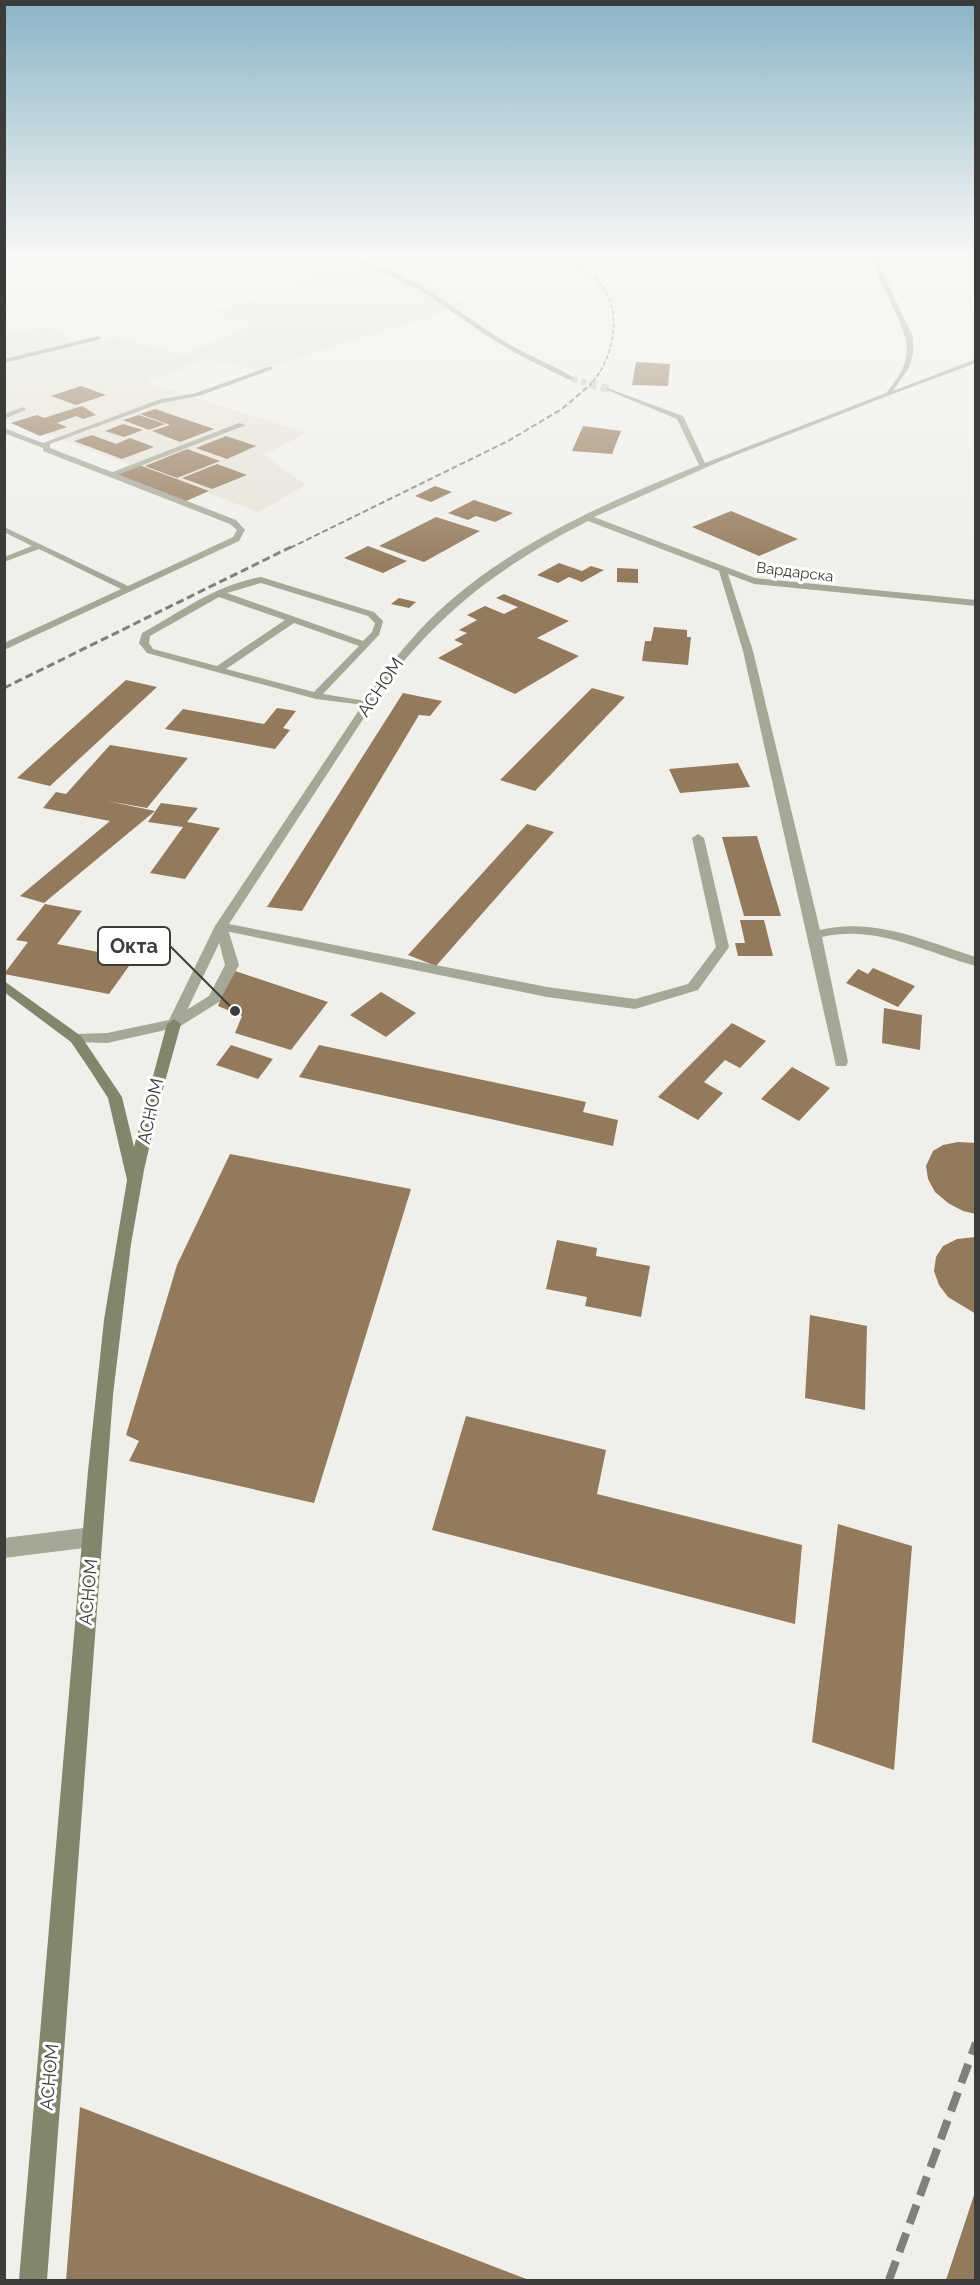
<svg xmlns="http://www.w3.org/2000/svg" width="980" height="2285" viewBox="0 0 980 2285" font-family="Raleway,sans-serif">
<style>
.built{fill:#e7e3d7}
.building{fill:#947a5c}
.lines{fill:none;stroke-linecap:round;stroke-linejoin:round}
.street-tunnel-far1{stroke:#cccbc7;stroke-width:6;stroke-dasharray:6 3;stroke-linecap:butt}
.street-tunnel{stroke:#cccbc7;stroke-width:8;stroke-dasharray:8 4;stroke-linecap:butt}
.lane{fill:#a6a897;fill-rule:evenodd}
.street{fill:#a6a897;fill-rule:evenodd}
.secondary{fill:#82866d;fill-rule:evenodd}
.rail-far3{stroke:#7f7f7b;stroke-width:1.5;stroke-dasharray:4.5 2;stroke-linecap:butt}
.rail-far2{stroke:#7f7f7b;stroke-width:2;stroke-dasharray:6 3;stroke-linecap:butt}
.rail-far1{stroke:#7f7f7b;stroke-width:3;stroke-dasharray:8 4;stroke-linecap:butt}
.rail{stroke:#7f7f7b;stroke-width:8;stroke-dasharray:20 10;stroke-linecap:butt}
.labels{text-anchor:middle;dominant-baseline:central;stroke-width:6;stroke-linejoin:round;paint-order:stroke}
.far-street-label{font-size:15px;fill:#3c3c3a;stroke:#fff}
.street-label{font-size:18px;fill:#3c3c3a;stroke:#fff}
.leader{fill:none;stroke:#3c3c3a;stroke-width:2}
.callout-dot{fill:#3c3c3a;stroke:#fff;stroke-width:2}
.callout{fill:#fff;stroke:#3c3c3a;stroke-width:2}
.callout-label{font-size:20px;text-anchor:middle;font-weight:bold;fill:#3c3c3a}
</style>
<rect width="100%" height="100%" fill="#f0efea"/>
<path class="built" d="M330,264L387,267L465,302L462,307L257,370L206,359L147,382L306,433L264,455L306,485L259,512L5,419L4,335L49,327L83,346L115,337L185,355L251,325L212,312L292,289Z"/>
<path class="building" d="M636,362L670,364L668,386L632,385Z
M81,386L106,395L76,405L51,396Z
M82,406L96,415L83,419L76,416L57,423L67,427L40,436L11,423L37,415L44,418Z
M155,409L214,429L180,442L152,431L170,425L140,414Z
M139,415L165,424L149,430L123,420Z
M123,424L143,430L124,437L105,431Z
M583,426L621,431L612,454L572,451Z
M92,435L116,444L130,438L154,447L122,459L74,441Z
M226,436L256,446L227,459L196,448Z
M187,449L220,461L177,478L145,466Z
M217,464L247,475L212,489L182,478Z
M139,465L209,491L184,502L114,475Z
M435,486L452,492L431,502L415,496Z
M474,500L513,513L495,522L476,516L468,520L448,513Z
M731,511L798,539L759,556L692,527Z
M436,517L480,531L424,562L379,546Z
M368,546L407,561L383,573L344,558Z
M559,563L582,571L591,566L604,570L582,582L569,577L558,583L537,575Z
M617,568L638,569V583L617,582Z
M504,594L569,621L537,638L579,656L515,694L438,658L463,644L454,640L467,633L459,630L477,620L467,615L485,606L504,614L518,607L496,598Z
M399,598L416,602L409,608L391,604Z
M654,627L687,630V637H691L688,665L642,661L645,641H651Z
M126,680L157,687L50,786L17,778Z
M592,688L625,697L535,791L500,780Z
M403,693L442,701L430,716L419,715L302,911L267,907Z
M277,708L296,711L283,728L290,730L275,749L165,729L183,709L264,724Z
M110,745L188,758L147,808L107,801L155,811L44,903L20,896L110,821L43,808L56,792L66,794Z
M738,763L750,787L680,793L669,769Z
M161,803L198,808L187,822L220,828L185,879L150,873L183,827L148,822Z
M527,824L554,832L436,966L408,955Z
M757,836L781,916H744L722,837Z
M45,904L82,911L57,944L134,959L109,994L4,974L28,942L16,940Z
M740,920H764L773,956H738L735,943H745Z
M873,968L915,986L898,1007L846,983L858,969L868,974Z
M232,970L328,1002L291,1050L235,1033L242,1016L218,1006Z
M381,992L416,1013L386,1037L350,1015Z
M884,1008L922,1015L920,1050L882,1043Z
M732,1023L766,1041L740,1068L725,1060L704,1082L723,1093L698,1120L658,1097Z
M231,1045L273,1059L258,1079L216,1065Z
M319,1045L586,1102L583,1112L618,1120L613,1146L299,1077Z
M792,1067L830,1088L799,1121L761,1099Z
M958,1142L976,1143V1214L963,1211L948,1203L935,1192L928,1179L926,1166L933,1151L943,1145Z
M230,1154L411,1189L314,1503L129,1461L139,1441L126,1435L177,1265Z
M976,1237V1314L948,1297L939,1285L934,1271L936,1257L943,1246L957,1239Z
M557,1240L597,1248L596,1256L650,1266L641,1317L585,1306L587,1297L546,1289Z
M810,1315L867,1326L865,1410L805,1398Z
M466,1416L606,1450L597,1494L802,1545L795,1624L432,1530Z
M838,1524L912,1546L894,1770L812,1742Z
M80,2107L529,2280H66Z
M975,2192L976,2280H946Z"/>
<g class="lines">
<path class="street-tunnel-far1" d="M572,379L595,385"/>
<path class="street-tunnel" d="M589,384L609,389"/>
<path class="lane" d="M99,336L101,339L4,363V359Z
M976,359V363L890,395L885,394Z
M271,366L273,369L199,396L161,403L50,444V448L236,520L245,530L239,541L4,650V643L121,589L39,549L4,562V557L32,546L4,532V527L128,586L233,537L237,530L230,524L43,451V448L4,433V428L43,443L158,400L196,393Z
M24,407L26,410L4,419V414Z
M261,577L374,612L383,621L379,635L323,694L372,702V706L316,699L147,653L139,643L142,633C180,612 217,584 261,577ZM261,583L368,616L375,623L372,632L363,641L227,593ZM219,597L285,620L217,666L153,649L149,643L150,636ZM294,623L359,646L314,692L226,669Z
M221,922L227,926L239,965L219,1002L179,1027H169L167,1024L169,1021L209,996L225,965L215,926Z"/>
<path class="street" d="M869,256H875L913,337V354L909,368L890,395L721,461L594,517L755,578L976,600V606L754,584L728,574L753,651L820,930C874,917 925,941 976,957V966C925,952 876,924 822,937L848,1062L846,1066H836L743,651L719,571L588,521C506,563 448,605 390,678L229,924L547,987L635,999L688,984L716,947L692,838L698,834L704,838L729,947L698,990L635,1009L547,997L225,931L179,1027L107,1043L71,1042L69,1039L71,1036L76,1034L107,1033L169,1020L215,926L383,674C401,651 419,629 441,609C514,542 608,502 699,465L677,419L607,390V388L683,416L705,463L886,393C915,359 910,344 893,307C885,290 877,273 869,256Z
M352,259C420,274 456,313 514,347C533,358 557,366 575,379L570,380C543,367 517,355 492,339C441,306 411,276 350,262Z
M239,423L246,425L112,477L105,475Z
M92,1527L99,1530L102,1537L99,1544L92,1547L4,1558V1538Z"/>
<path class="secondary" d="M4,981L81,1036L122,1097L134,1147L167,1024L174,1019L181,1024L161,1096L144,1170L131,1244L113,1395L47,2280H19L88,1471L104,1320L127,1180L108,1098L90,1070L71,1042L4,992Z"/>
<path class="rail-far3" d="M561,256C575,266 592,273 602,286C624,314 612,362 590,385"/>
<path class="rail-far2" d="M290,548L508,441L562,409L591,384"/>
<path class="rail-far1" d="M4,688L293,546"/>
<path class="rail" d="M889,2280L976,2043"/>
</g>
<linearGradient id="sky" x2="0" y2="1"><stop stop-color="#8ab4c6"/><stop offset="0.44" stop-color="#f8f8f6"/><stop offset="1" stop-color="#f8f8f6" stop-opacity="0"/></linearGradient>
<rect width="980" height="576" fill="url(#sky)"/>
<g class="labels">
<g class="far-street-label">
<text transform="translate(795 572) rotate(7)">Вардарска</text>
</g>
<g class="street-label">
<text transform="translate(380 687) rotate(-56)">АСНОМ</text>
<text transform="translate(150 1111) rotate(-78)">АСНОМ</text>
<text transform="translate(88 1592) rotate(-85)">АСНОМ</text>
<text transform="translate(49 2077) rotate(-85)">АСНОМ</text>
</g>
</g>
<path class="leader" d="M235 1011L170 946"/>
<circle class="callout-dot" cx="235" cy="1011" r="6"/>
<rect class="callout" x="98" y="927" width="72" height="38" rx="6"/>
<g class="callout-label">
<text x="134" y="953">Окта</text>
</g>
<rect width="980" height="2285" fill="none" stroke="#3c3c3a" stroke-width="12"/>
</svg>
